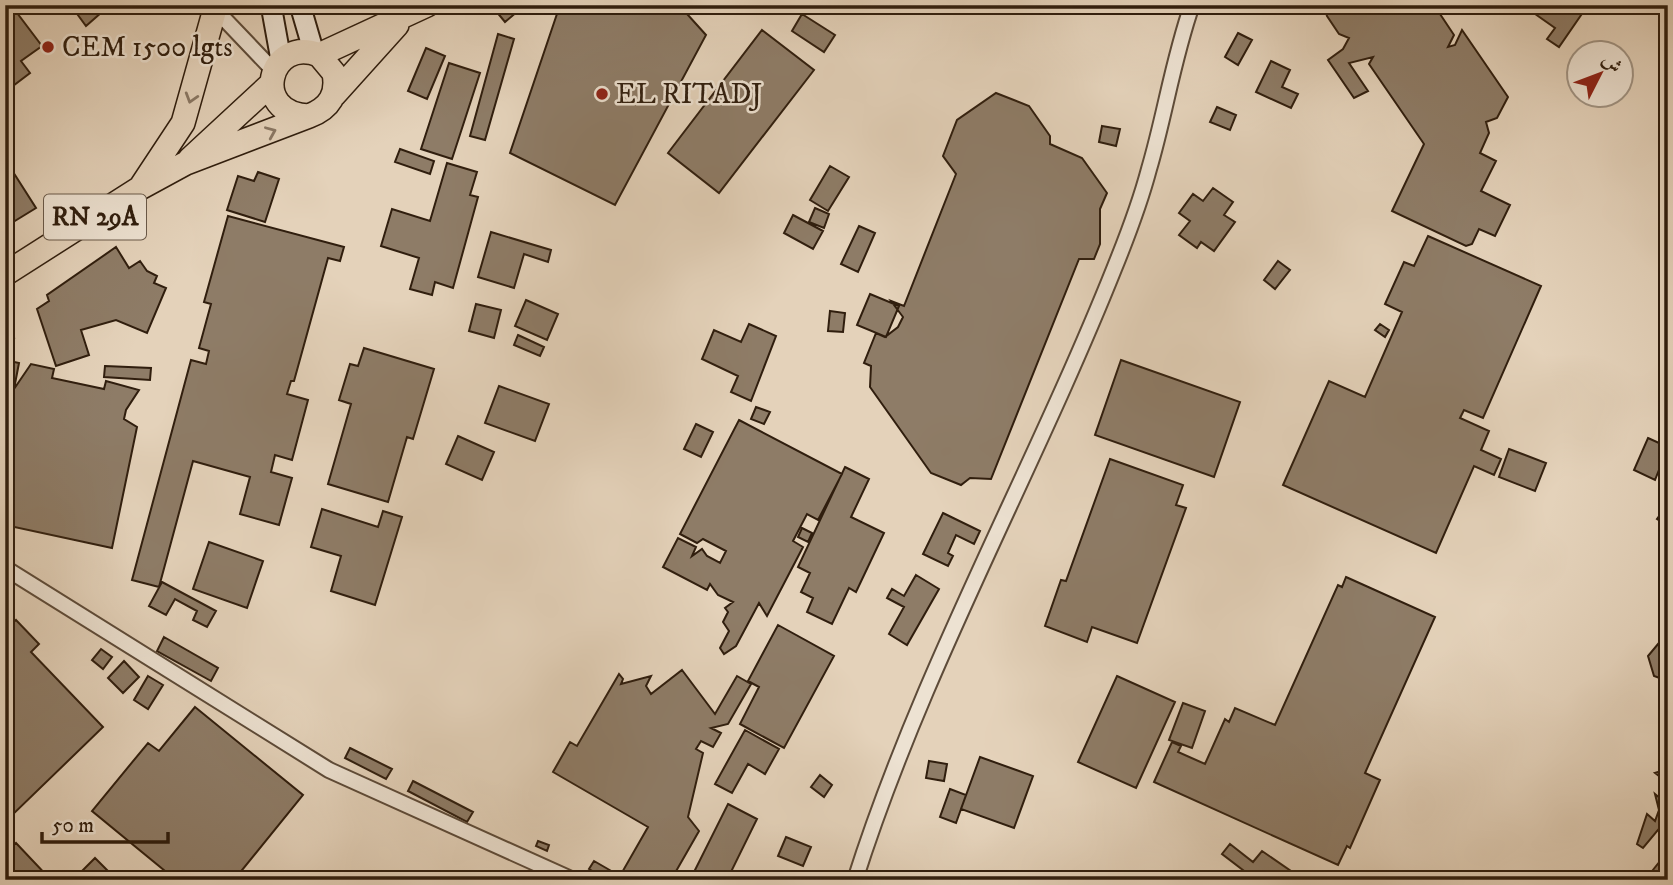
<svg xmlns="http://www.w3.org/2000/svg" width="1673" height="885" viewBox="0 0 1673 885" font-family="'IM FELL DW Pica',Amiri,serif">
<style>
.building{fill:#8e7c67;stroke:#301e0e;stroke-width:2}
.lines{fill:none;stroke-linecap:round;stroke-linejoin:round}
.street-casing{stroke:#5d4b39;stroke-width:18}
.secondary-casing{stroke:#301e0e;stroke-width:23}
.primary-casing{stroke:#301e0e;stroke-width:26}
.street{stroke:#ede2d2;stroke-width:14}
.secondary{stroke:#ede2d2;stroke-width:19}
.primary{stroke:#e4d2ba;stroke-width:23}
.oneway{stroke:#8a7864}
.poi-dot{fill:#8f2418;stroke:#ede2d2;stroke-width:2.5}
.labels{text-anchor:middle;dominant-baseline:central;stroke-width:5;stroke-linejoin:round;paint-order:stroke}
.shield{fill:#ede2d2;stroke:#695949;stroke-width:2}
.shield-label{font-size:26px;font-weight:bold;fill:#301e0e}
.poi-label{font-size:28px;fill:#301e0e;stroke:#ede2d2;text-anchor:start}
</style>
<rect width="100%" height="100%" fill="#e4d2ba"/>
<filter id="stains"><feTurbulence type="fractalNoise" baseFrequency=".00286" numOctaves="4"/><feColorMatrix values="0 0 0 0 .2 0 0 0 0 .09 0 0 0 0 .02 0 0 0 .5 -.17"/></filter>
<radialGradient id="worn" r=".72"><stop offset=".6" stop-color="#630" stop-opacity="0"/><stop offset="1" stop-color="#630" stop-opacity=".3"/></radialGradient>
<path class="building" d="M5,5H11L42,46L21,61L30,73L5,92Z
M79,5H110L86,26L75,11Z
M491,5H523L524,6L505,22Z
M560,5H679L706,35L615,205L510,153Z
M1324,5H1434L1454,35L1448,47L1455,45L1462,30L1508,97L1497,118L1486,122L1489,133L1480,153L1496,161L1481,191L1510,205L1495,236L1479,229L1472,244L1466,246L1392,211L1424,144L1369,64L1373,57L1349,63L1368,91L1354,98L1328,60L1343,49L1349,38L1339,34L1327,16Z
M1530,5H1588L1559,47L1547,39L1555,28L1528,9Z
M802,14L835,35L824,52L792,31Z
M762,30L814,70L719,193L668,153Z
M1238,33L1252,40L1238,65L1225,57Z
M498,34L514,39L485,140L470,136Z
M426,48L445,56L427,99L408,91Z
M1271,61L1290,70L1282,87L1298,94L1291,108L1256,92Z
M449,63L480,73L452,159L421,149Z
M996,93L1029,106L1050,136V144L1082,158L1107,193L1100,209V244L1094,259H1079L991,479L970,478L961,485L931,473L870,387L871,366L864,363L876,333L885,337L898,327L903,317L891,301L904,306L956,174L943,156L957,120Z
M1217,107L1236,115L1230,130L1210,122Z
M1102,126L1120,129L1116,146L1099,142Z
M400,149L434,161L430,174L395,162Z
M447,163L477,172L470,195L478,197L453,288L435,282L432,295L410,289L419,258L381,246L392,209L430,221Z
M8,164L36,208L5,227V166Z
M830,166L849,177L828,211L810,200Z
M258,172L279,179L265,222L227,210L238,176L254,181Z
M1213,188L1233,202L1224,215L1235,222L1214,251L1201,242L1197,248L1179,235L1190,221L1179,213L1193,194L1203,201Z
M815,208L829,214L824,228L809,222Z
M793,215L823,231L813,249L784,233Z
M228,216L344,247L340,261L328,258L294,381H291L287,394L308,400L292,460L275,455L271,472L292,478L279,525L240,514L250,477L193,461L159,587L132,580L191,360L206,364L209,351L199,348L211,304L204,302Z
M859,226L875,233L858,272L841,264Z
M491,232L551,250L548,262L524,254L514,288L478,277Z
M1428,236L1541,286L1483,418L1464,410L1460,418L1489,431L1481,450L1501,459L1494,475L1474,466L1436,553L1283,485L1329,381L1365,397L1402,312L1385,304L1404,262L1414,266Z
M116,247L129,268L140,261L147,271L157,276L154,283L166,288L147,333L116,320L81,330L89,355L56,366L37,309L49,301L47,295Z
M1278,261L1290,270L1275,289L1264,280Z
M870,294L899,306L886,337L857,325Z
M526,300L558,314L547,340L515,326Z
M476,304L501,310L494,338L469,331Z
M830,311L845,313L843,332L828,331Z
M5,324L14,338L5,343Z
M749,324L776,336L751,401L731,392L738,376L702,359L714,330L741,342Z
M1380,324L1389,330L1385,337L1375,330Z
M518,335L544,347L540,356L514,345Z
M364,348L434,369L413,439L407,437L388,502L328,484L351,404L339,400L350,364L358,366Z
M5,360L19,363L14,389L31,364L54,369L52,378L104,389L106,381L139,390L126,410L124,419L137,427L112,548L5,525Z
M1121,360L1240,402L1214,477L1095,435Z
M105,366L151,368L150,380L104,377Z
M499,386L549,404L535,441L485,423Z
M756,407L770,412L764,424L751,419Z
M739,420L842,474L818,520L807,514L793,541L803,547L767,616L759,603L736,646L724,654L720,648L729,631L723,622L728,612L725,608L733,602L718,595L710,584L707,590L663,567L678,538L696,547L692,556L702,549L707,556L720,563L726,551L703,539L697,543L680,534Z
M696,424L713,432L701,457L684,449Z
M458,436L494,452L482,480L446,464Z
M1648,438L1668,447L1655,480L1634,470Z
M1509,449L1546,463L1535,491L1499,477Z
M1110,459L1183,485L1176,505L1186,508L1137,643L1092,627L1087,642L1045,626L1061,580L1066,581Z
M845,467L869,479L851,517L884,533L856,592L849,588L832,624L807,612L813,598L801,592L810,573L798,567Z
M1668,504V526L1657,519Z
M322,509L378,527L383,511L402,517L375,605L331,591L341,556L311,547Z
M943,513L980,531L974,544L956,535L948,553L953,556L948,566L923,554Z
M802,528L812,533L808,542L798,537Z
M209,542L263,561L247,608L193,589Z
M916,575L939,589L907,645L889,634L904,607L887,598L892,589L904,596Z
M1346,577L1435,617L1365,773L1380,780L1350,848L1347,846L1338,865L1154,782L1172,742L1181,746L1178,752L1205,764L1225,719L1229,722L1235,708L1275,725L1338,585L1342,587Z
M162,582L216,611L207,627L193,620L197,611L175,599L166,615L149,606Z
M16,620L39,644L31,652L103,727L5,822V624L8,627Z
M778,625L834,656L784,748L740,724L759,687L748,681Z
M1668,632V681L1654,676L1648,656Z
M164,637L218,668L211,681L157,651Z
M101,649L112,657L103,669L92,660Z
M124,661L139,677L123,693L108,678Z
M682,670L715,714L737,676L751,684L728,724L711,728L721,733L713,747L701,741L696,749L703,753L688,817L699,831L671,880H608L589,869L594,861L620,876L648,827L553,772L570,742L577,746L619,674L623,679L621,684L651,676L646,686L651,694Z
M148,676L163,685L148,709L134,700Z
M1117,676L1175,702L1136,788L1078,762Z
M1183,703L1205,711L1192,748L1169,740Z
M195,707L303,795L234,880H176L92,811L148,743L159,751Z
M745,730L779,749L765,774L748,764L732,793L715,784Z
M350,748L392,769L386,779L345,758Z
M980,757L1033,776L1014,828L961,809Z
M929,761L947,764L944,781L926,778Z
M1668,769L1667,774L1668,783L1655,773Z
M820,775L832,785L824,797L811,787Z
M413,781L473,812L467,822L408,791Z
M950,789L966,795L956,823L940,817Z
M1655,794L1668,805V818L1643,848L1637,844L1647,814L1655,821L1659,810Z
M728,804L757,819L727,880H690Z
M786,837L811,847L803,866L778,856Z
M538,841L549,845L547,851L536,846Z
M16,843L51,880H5V853Z
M1230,844L1253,862L1262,851L1304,880H1256L1222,854Z
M1668,851V880H1645Z
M95,858L117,880H73Z"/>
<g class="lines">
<defs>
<path id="street" d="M212,6L274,71
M5,568L329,770L573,880
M855,880C922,669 1032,474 1114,269C1127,237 1140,203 1149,169C1165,115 1173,59 1192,5"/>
<path id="secondary" d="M271,5L281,60
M300,5L314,53"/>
<path id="primary" d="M319,55L334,73C338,94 330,108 309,116C249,114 269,35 319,55L427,5
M334,95L397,25
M190,159L271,84
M142,185L183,123L215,9
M5,274L140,188L186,163L309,116"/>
</defs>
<use href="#street" class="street-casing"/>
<use href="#secondary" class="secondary-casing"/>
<use href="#primary" class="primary-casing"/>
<use href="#street" class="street"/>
<use href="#secondary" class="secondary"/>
<use href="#primary" class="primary"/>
</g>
<defs><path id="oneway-chevron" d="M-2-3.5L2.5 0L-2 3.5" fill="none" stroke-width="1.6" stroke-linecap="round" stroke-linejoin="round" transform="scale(1.75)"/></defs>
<g class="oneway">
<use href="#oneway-chevron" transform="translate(191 98) rotate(107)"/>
<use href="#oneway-chevron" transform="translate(271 132) rotate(-23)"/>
</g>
<g class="poi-dot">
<circle cx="48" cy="47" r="7"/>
<circle cx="602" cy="94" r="7"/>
</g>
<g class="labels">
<rect class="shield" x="44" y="194.5" width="102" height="45" rx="5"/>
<g class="shield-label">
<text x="95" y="217">RN 29A</text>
</g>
<g class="poi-label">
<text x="62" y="47">CEM 1500 lgts</text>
<text x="616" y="94">EL RITADJ</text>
</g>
</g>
<rect width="1673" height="885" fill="none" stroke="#e4d2ba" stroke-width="28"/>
<rect x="7" y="7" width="1659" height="871" fill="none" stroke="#301e0e" stroke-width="3.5"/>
<rect x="14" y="14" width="1645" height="857" fill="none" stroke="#301e0e" stroke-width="2"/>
<g transform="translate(1600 74) rotate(48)"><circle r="33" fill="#ede2d2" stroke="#a19484" stroke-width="2"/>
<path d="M0-5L12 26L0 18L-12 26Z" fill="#8f2418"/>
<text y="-10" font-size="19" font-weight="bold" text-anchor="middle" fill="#301e0e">ش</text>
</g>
<path d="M42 832v10h126v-10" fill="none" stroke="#301e0e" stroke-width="3.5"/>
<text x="52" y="832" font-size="21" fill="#301e0e" stroke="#ede2d2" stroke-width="5" paint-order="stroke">50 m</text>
<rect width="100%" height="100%" filter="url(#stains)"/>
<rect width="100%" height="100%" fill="url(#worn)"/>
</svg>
